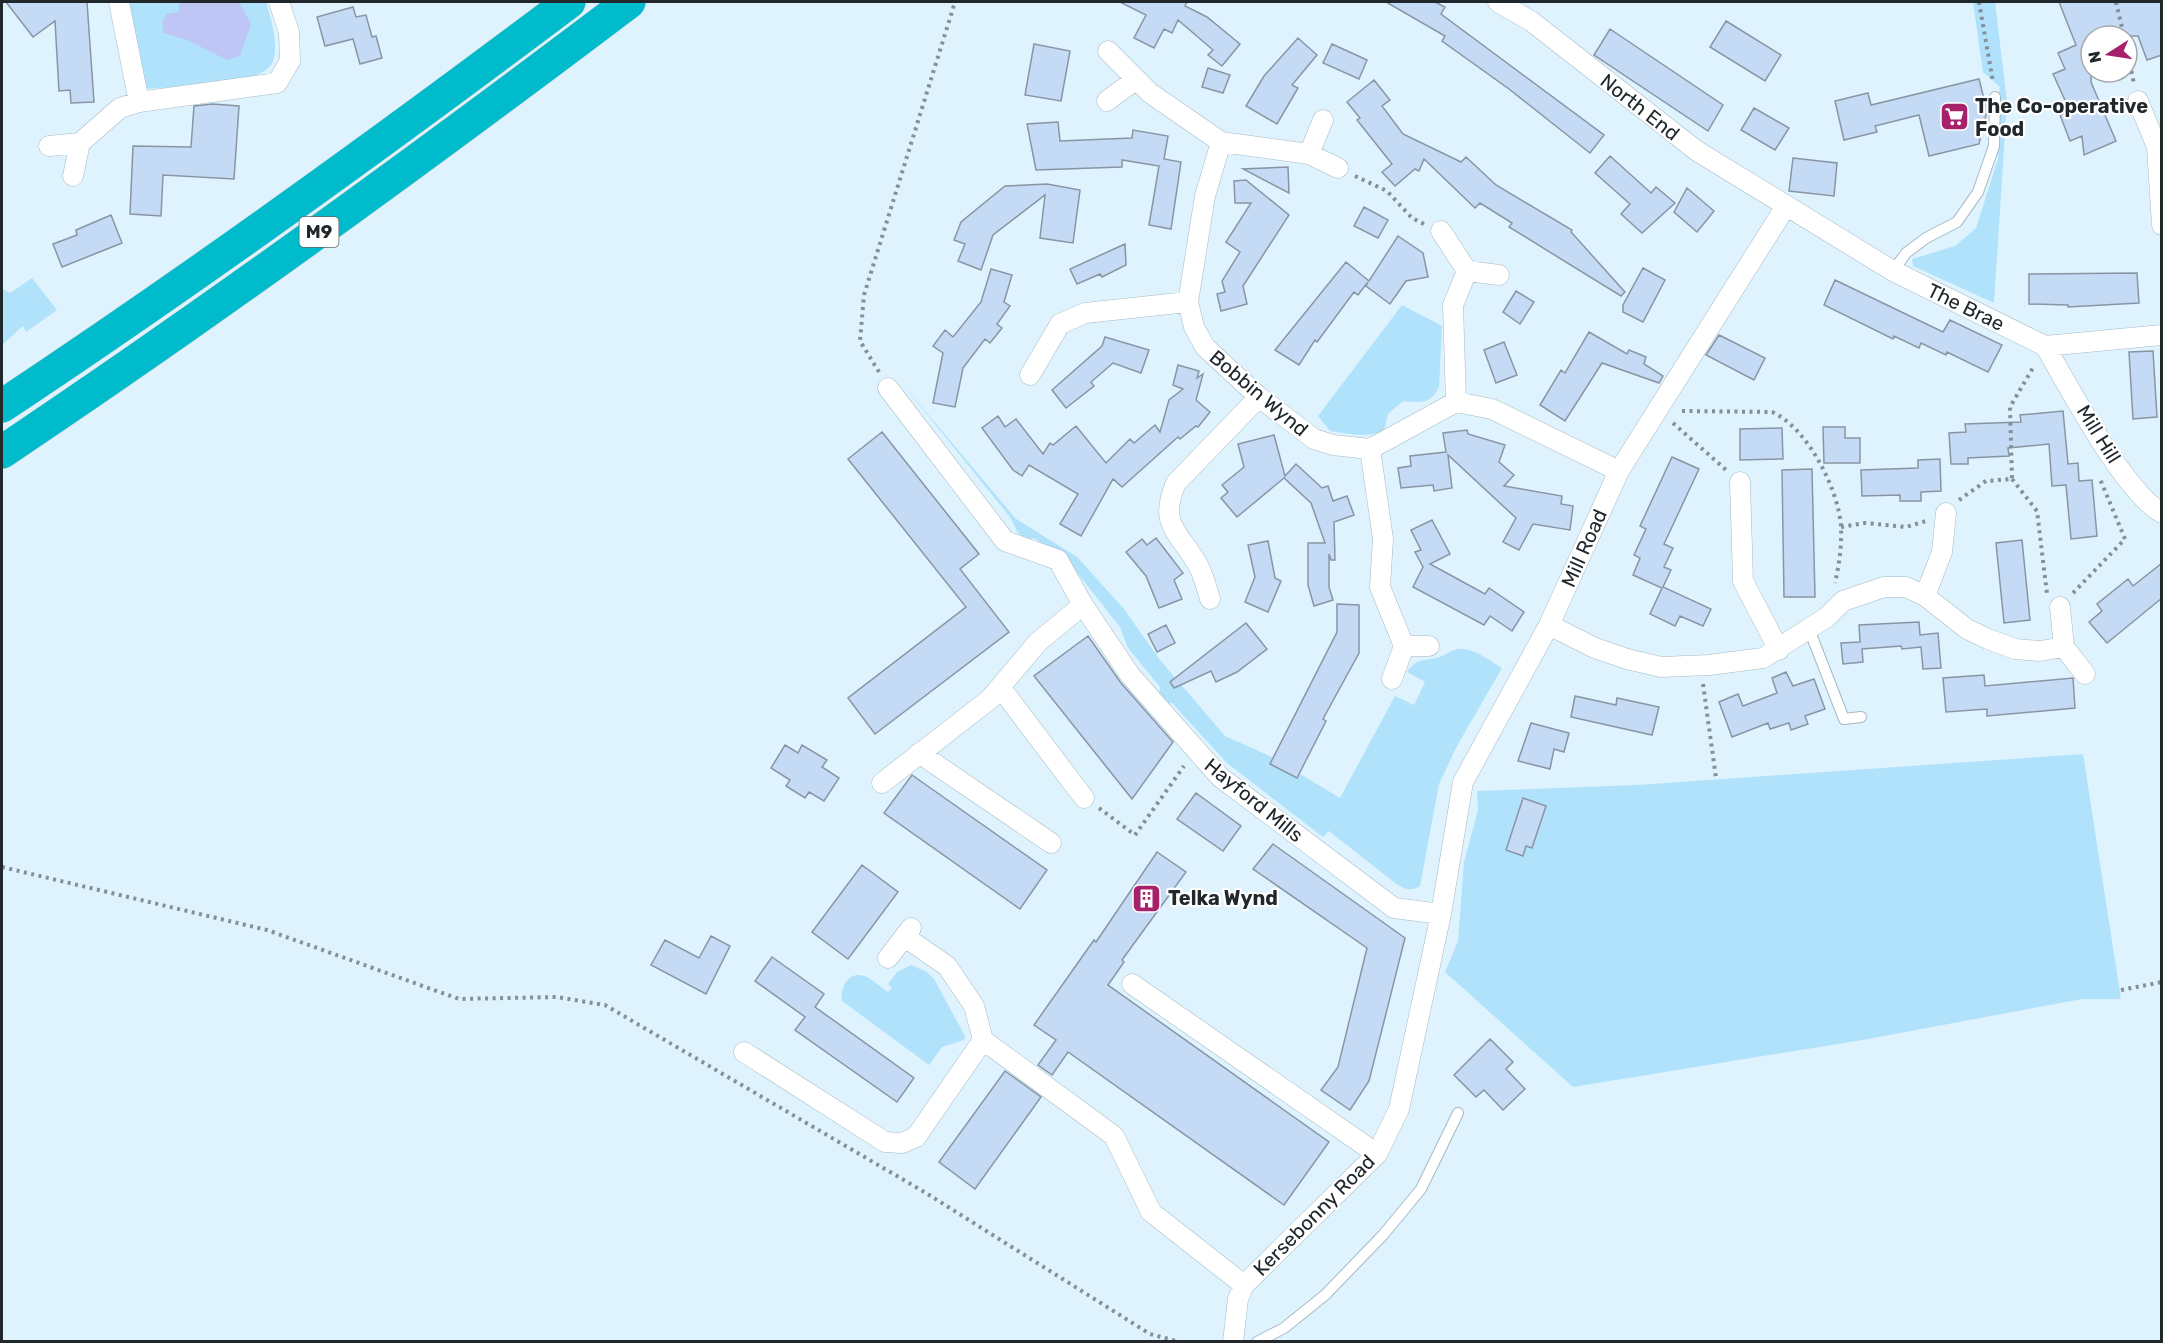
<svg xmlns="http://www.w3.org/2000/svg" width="2163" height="1343" viewBox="0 0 2163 1343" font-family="Rubik,sans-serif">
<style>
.green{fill:#b0e2fb}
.water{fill:#bfc5f4}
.building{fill:#c5daf4;stroke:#8995a4;stroke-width:1.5}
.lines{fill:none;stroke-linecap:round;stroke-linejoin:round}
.lane-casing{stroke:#a6bac4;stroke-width:12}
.street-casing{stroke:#a6bac4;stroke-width:21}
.highway-casing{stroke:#d2d4d5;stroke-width:34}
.path{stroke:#829098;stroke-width:4;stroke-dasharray:3 4.5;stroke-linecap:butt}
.lane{stroke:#fff;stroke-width:10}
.street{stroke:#fff;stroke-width:20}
.highway{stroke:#00bbcb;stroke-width:33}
.labels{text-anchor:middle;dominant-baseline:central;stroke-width:4.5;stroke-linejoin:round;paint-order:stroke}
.shield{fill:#fff;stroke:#63686b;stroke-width:1.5}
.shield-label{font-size:18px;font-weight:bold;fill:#20282c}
.poi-label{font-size:20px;font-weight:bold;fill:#20282c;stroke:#fff;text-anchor:start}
.street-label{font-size:20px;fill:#20282c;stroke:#fff}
</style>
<rect width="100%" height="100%" fill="#def3fe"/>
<path class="green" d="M125,2H266C271,19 279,43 273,61C264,88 167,87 142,89Z
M1973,2H1995L2007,102L1994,303L1913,266L1912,259L1955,246L1976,228L1998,159V97L2000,87L1983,72Z
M32,278L57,310L26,332L23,326L2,345V289L10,293Z
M1402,305L1442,326L1439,387C1431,404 1420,403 1403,401L1388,414L1384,431C1368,438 1346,434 1330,431L1318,416Z
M901,382L1015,518L1077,557L1124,609L1160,660L1225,736L1272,757L1340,798L1395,696L1414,705L1425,682L1407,672C1416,659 1422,661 1436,658C1444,657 1450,650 1458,649C1473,647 1490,661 1502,668L1457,746L1439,784L1420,886C1410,892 1404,889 1395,883L1329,831L1323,837L1227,763L1172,703H1166L1159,695L1160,687L1128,648L1120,627L1067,560L1034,538L1028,540L1018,533L1010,517Z
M2083,754L2121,999H2082L1868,1039L1573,1087L1445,972L1458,941L1464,862L1478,810L1477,791L1637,785Z
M911,965L927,972L934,979L965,1036L964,1040L942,1047L929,1065L842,1001C840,988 848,971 864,976C872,978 881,988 888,992L892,988L888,984L897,972Z"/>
<path class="water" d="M179,2H239L251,24L240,56L227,60L187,40L164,33L162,21L167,14L179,12Z"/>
<path class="building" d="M6,2H87L94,102L71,103L70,90L59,91L55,21L33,37Z
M1120,2H1187L1185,6L1207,17L1240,44L1222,66L1208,55L1213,50L1178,20L1172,33L1164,29L1154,48L1134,38L1146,15Z
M1386,2H1435L1445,7L1441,14L1604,135L1590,153L1509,89L1442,41L1445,36Z
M2059,2H2162V55L2147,60L2138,36H2091V82L2116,141L2084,155L2082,136L2070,141L2060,115L2070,111L2053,74L2065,69L2058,53L2076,45Z
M353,7L356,17L366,15L372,37L376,36L382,58L360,64L353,39L325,46L317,17Z
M1726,21L1781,55L1765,81L1710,47Z
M1610,29L1723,105L1708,131L1594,55Z
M1298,38L1317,55L1292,85L1298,88L1277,124L1246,106L1264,76Z
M1034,44L1070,51L1061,101L1025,95Z
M1332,44L1367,60L1359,79L1323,63Z
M1208,68L1230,75L1223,93L1202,87Z
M1979,79L1987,111L1979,144L1929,156L1919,115L1875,126L1877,132L1844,140L1835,101L1868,93L1871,105Z
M1374,80L1390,100L1382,106L1403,134L1461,162L1466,157L1496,185L1572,230L1571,232L1625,292L1621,296L1509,227L1512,223L1480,203L1475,208L1424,159L1419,171L1415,169L1395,186L1382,172L1392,164L1357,120L1360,118L1347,102Z
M213,104L239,106L234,179L163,175L161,216L130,214L133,146L191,147L194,106Z
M1754,108L1789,128L1775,150L1741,130Z
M1058,122L1060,141L1132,138L1133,130L1168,136L1164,159L1181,162L1171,229L1149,225L1159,166L1122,160V167L1036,170L1027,124Z
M1610,156L1651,193L1656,187L1675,203L1642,233L1621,214L1630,204L1595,173Z
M1793,158L1837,163L1834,196L1789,191Z
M1288,167L1289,193L1243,169Z
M1246,180L1289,215L1243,286L1247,304L1221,311L1217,294L1225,292L1222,281L1240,252L1226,242L1251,203H1235L1234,181Z
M1047,184L1080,190L1073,243L1040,238L1045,195L993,235L981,270L958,261L965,244L954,240L961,222L1005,186Z
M1687,188L1714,211L1697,232L1674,212Z
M1364,207L1388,220L1378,238L1354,226Z
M111,215L122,243L62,267L53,244L77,235L76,230Z
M1398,236L1423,253L1428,277L1406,281L1390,304L1366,286L1368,282L1358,295L1354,292L1317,342L1315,340L1299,365L1275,350L1346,262L1369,281Z
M1125,244L1126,265L1102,277L1100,274L1077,284L1070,269Z
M1643,268L1665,280L1643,322L1623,312V305Z
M991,269L1012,275L1004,302L1010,306L997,324L1002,328L990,343L985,339L963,368L955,407L933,403L943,353L933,346L945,330L953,337L981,302Z
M2137,273L2139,303L2068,307V305L2029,304V274Z
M1835,280L1943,332L1950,320L2002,345L1988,372L1947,352L1946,355L1921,343L1919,348L1894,336L1893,339L1824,305Z
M1516,291L1534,302L1520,324L1503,312Z
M1589,332L1627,354L1629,350L1646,357L1644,364L1663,376L1659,383L1602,363L1565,421L1540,405L1561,370L1565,373Z
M1719,335L1765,358L1754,380L1706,355Z
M1105,337L1149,350L1141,373L1113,363L1091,382L1094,386L1066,408L1052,390L1102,346Z
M1504,342L1517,375L1496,383L1484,350Z
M2153,351L2157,417L2133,419L2129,352Z
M1178,365L1199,371L1197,378L1203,374L1196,400L1210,412L1198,427L1196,426L1180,439L1178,437L1122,487L1113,479L1081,536L1060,524L1078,494L1029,465L1022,476L1013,470L982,428L998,416L1005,427L1016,419L1043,454L1050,443L1053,445L1076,426L1106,463L1130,439L1134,443L1155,425L1160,432L1169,400L1183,389L1173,385Z
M2063,411L2068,464L2078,463L2079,481L2092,480L2097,536L2071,539L2066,485L2052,486L2049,444L2008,448L2009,456L1968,458V464H1951L1949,433L1966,432L1965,424L2021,422L2020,415Z
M1823,427H1845V438H1860V463H1824Z
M1782,428L1783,459L1740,460V429Z
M1467,430L1468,434L1505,445L1499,462L1514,475L1504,486L1562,496L1561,504L1573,506L1570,530L1533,524L1519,550L1503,542L1516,518L1448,455L1452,488L1434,491L1433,485L1401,488L1398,468L1411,466L1410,456L1446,452L1443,433Z
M882,432L979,554L960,569L1009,632L875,734L848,698L966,607L848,459Z
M1274,435L1285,476L1296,464L1322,488L1328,486L1333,501L1347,496L1354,515L1334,522L1335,560H1331L1329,554V587L1333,600L1314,606L1308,585V543H1325L1311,503L1284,478L1237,517L1221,498L1228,492L1222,485L1244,467L1238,444Z
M1672,457L1699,469L1664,544L1673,548L1664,567L1671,570L1663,587L1711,609L1703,626L1680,616L1675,626L1650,614L1662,588L1633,575L1640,558L1634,555L1646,529L1640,526Z
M1940,459L1941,491L1921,492V501H1900V495L1862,496L1861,470L1918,468V460Z
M1812,469L1815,597H1784L1782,470Z
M1432,520L1450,554L1430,564L1485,594L1489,588L1524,612L1512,631L1490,616L1484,625L1413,587L1423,567L1415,552L1421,550L1411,530Z
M1156,538L1183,573L1174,580L1182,599L1159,608L1146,576L1126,552L1142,539L1147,545Z
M2022,540L2030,620L2004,623L1996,543Z
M1268,541L1275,578L1281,581L1268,612L1245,602L1255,577L1248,545Z
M2162,563V598L2107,643L2089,622L2102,611L2097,604L2128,579L2133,586Z
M1337,604L1359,605V653L1323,719L1326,721L1297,778L1270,764L1337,632Z
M1919,622L1920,635L1938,633L1941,668L1923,669L1921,647L1902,649L1901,646L1862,649L1863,662L1843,664L1841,643L1860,642L1859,625Z
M1246,623L1267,649L1237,672L1216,682L1211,671L1174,688L1170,682Z
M1166,625L1175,643L1157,652L1148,634Z
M1088,636L1121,683L1173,742L1132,799L1034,676Z
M1786,672L1793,686L1814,679L1825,709L1805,716L1808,724L1791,730L1789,723L1770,729L1768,723L1732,737L1719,702L1738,694L1743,706L1777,693L1772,678Z
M1984,675L1985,686L2073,678L2075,708L1987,716V709L1946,712L1943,678Z
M1575,696L1616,705L1617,698L1659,707L1652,735L1571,717Z
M1531,723L1569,733L1564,752L1554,749L1550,769L1518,761Z
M785,745L798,753L802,745L827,760L822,767L839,778L824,801L809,792L805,798L786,786L790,780L771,768Z
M912,775L1047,870L1020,909L884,813Z
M1196,793L1241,826L1223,851L1177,819Z
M1523,798L1546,806L1532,848L1526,846L1523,856L1506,850Z
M1273,844L1405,938L1369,1081L1350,1110L1321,1090L1338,1067L1367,948L1253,869Z
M1157,852L1186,872L1122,960L1124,962L1108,985L1329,1142L1284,1205L1068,1052L1052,1075L1038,1065L1056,1040L1034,1025L1094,940L1096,942Z
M862,865L898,892L848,959L812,932Z
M711,936L730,946L706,994L651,965L665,940L699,958Z
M772,957L824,994L815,1007L914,1078L897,1102L795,1030L805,1017L755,981Z
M1490,1039L1513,1062L1506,1069L1525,1089L1503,1110L1484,1090L1476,1097L1454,1075Z
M1005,1071L1041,1097L975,1189L939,1162Z"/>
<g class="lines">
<defs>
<path id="lane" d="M1893,271L1906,253L1926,238L1957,222L1978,192L1994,146L1995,97
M1809,629L1844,719L1861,717
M1257,1342L1284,1328L1325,1295L1383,1235L1421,1189L1458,1113"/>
<path id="street" d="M119,2L139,102
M1498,2L1531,21L1697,151L1893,271L2045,346L2162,335
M1108,51L1150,93L1221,142L1309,154L1338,168
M1107,101L1135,80
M2138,101L2157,147L2162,225
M1221,142L1205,196L1188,302L1194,327L1205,347L1259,397L1314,439L1333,445L1370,449L1456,402L1492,409L1619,471
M49,146L80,143L120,108L139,102L277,83L290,61L289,32L279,2
M1309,154L1323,120
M73,176L80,143
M1441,231L1467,271L1453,305L1456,402
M1467,271L1499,275
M2045,346C2069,387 2124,492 2162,513
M1030,375L1060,324L1085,313L1188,302
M888,388L1005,541L1058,560L1083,605L1130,675L1220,777L1394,908L1441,914
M1370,449L1383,539L1380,587L1404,646L1392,679
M1740,482L1743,581L1779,650
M1925,596L1942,552L1946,513
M1210,599C1207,589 1204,577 1199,567C1181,533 1157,526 1176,483L1259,397
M2060,607L2064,647
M1549,625L1595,648L1627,659L1661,667L1709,665L1763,658L1827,617L1843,601L1884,587H1906L1925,596L1967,629L1988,639L2015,649L2040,651L2064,647L2085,674
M1404,646H1429
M1000,687L1084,798
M919,753L1051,843
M882,783L990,699L1038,642L1083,605
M905,937L947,966L974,1006L983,1040L1114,1136L1151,1212L1244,1285
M888,958L911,928
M1132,984L1377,1154
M744,1052L885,1142L902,1143L916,1137L983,1040
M1233,1342L1238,1299L1244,1285L1377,1154L1399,1109L1441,914L1463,782L1549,625L1619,471L1786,206"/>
<path id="highway" d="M2,406C195,278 383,142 569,2
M2,452C216,309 424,157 629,2"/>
</defs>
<use href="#lane" class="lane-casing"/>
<use href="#street" class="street-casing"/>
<use href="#highway" class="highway-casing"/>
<path class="path" d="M1979,2L1993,82
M2116,2L2124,36
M2127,49L2134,84
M1355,176L1387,191L1412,218L1424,224
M879,372L860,341L864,295L955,2
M1682,411L1772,412C1807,427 1839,490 1841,527C1842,546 1839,565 1835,583
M1673,423L1726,470
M2012,479L2037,511L2047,594
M1959,500L1986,481L2012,479L2010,407L2034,366
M1841,527L1865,523L1906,527L1926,521
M2073,593L2125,539L2100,479
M1703,684L1716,778
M1099,808L1135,835L1184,766
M2,867L267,930L459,999L557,997L605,1005L926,1193L1150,1334L1180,1342
M2121,990L2162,982"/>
<use href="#lane" class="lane"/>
<use href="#street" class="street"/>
<use href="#highway" class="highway"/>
</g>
<defs>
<symbol id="supermarket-square" viewBox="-11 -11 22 22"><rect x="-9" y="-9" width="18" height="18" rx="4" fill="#a7216a" stroke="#fff"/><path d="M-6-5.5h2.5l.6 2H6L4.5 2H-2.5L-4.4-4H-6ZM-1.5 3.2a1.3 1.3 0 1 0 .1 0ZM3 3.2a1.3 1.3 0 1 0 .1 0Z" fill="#fff"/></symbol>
<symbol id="building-square" viewBox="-11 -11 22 22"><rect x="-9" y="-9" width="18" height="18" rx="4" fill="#a7216a" stroke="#fff"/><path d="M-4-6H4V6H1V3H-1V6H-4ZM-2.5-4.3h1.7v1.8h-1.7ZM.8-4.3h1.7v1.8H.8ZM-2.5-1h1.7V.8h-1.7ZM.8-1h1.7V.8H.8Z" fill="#fff"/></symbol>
</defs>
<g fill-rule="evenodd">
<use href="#supermarket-square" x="1938" y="100" width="33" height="33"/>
<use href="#building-square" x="1130" y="882" width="33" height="33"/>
</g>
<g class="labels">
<rect class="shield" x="299.5" y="217" width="39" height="30" rx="4.5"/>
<g class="shield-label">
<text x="319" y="232">M9</text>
</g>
<g class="poi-label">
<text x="1975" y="106">The Co-operative<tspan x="1975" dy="23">Food</tspan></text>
<text x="1168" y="898">Telka Wynd</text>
</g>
<g class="street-label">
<text transform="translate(1640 107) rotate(38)">North End</text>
<text transform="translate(1966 307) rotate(26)">The Brae</text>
<text transform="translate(1259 393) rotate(40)">Bobbin Wynd</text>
<text transform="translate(2099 434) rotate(58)">Mill Hill</text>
<text transform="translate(1584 548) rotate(-66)">Mill Road</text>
<text transform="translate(1254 800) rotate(39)">Hayford Mills</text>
<text transform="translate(1314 1215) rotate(-45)">Kersebonny Road</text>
</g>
</g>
<rect width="2163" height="1343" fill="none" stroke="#20282c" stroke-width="6"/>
<g transform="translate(2109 54) rotate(258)"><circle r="28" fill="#ffffff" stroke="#a6a9ab" stroke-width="1.5"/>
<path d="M0-4.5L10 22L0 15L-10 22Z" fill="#a7216a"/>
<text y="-9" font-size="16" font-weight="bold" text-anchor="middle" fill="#20282c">N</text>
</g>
</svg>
